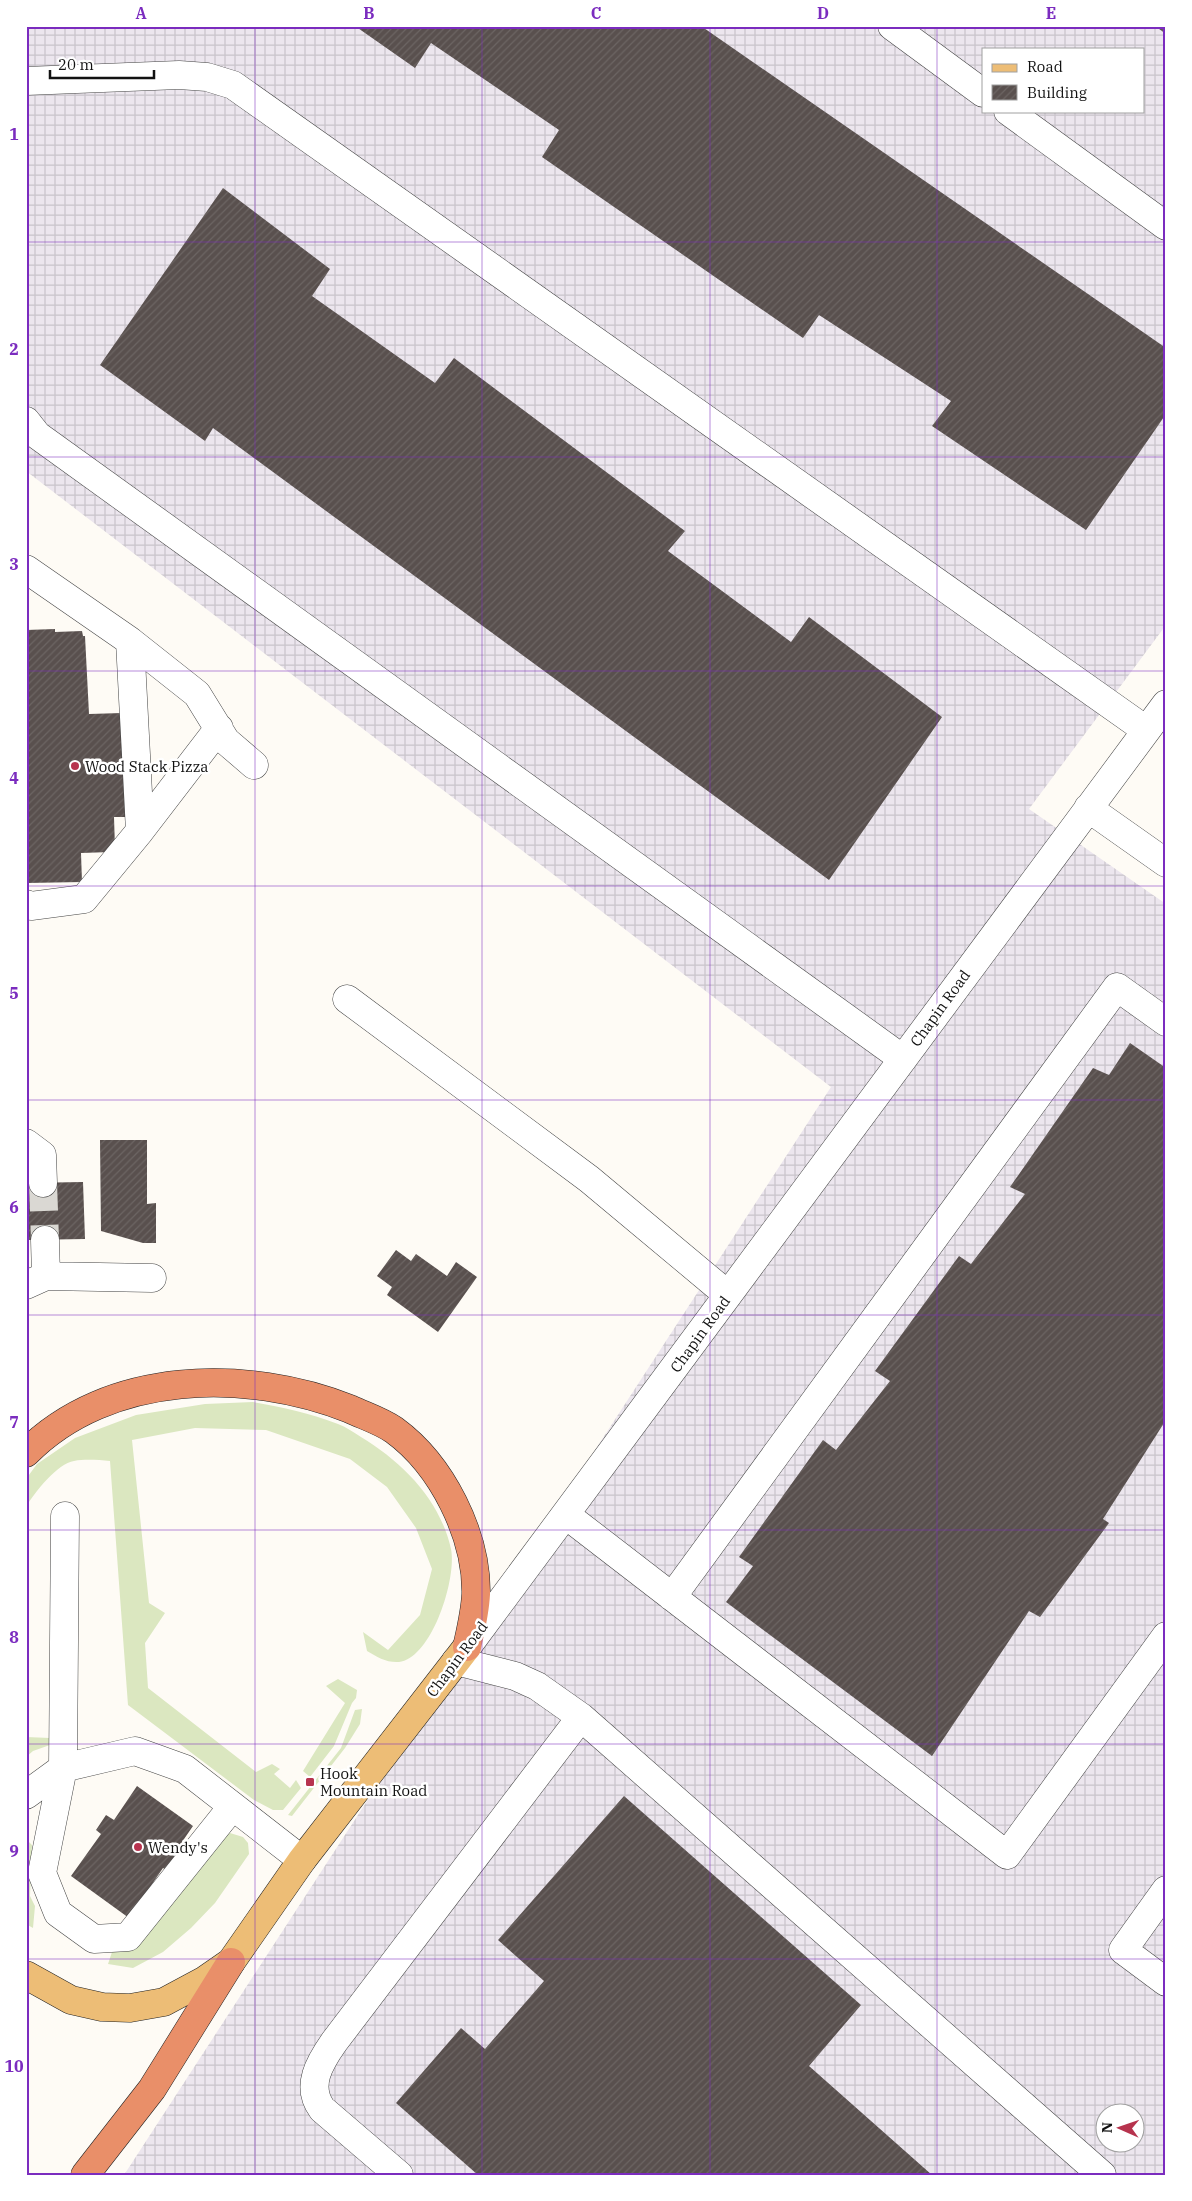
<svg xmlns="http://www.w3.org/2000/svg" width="1192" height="2201" viewBox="0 0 1192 2201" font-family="'IBM Plex Serif',serif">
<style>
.industrial{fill:url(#industrial-grid);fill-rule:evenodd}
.grass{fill:#dbe7c0}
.building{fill:url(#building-hatch)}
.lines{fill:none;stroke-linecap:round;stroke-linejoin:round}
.minor-tunnel{stroke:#dad8d3;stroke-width:28;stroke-dasharray:28 14;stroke-linecap:butt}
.minor-casing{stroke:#444;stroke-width:29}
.major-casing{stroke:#222;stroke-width:29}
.highway-casing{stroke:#222;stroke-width:29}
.minor{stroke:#fff;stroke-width:28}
.major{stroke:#edbd76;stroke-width:28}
.highway{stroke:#e98f69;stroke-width:28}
.grid{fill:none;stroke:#7b2cbf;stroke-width:1;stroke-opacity:0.55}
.poi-dot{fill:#b7334e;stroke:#fff;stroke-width:2}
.labels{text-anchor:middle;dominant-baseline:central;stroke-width:5;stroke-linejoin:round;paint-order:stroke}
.poi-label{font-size:15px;fill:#111;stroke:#fff;text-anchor:start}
.street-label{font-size:15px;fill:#111;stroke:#fff}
.neatline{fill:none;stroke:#7b2cbf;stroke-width:2}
.grid-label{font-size:16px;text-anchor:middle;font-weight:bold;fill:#7b2cbf}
</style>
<defs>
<pattern id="industrial-grid" width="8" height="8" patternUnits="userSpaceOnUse" patternTransform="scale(1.25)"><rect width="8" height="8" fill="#ece6ee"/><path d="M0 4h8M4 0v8" fill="none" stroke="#c9c4cb"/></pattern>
<pattern id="building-hatch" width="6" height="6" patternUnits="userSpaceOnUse" patternTransform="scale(1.25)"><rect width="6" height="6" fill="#59504e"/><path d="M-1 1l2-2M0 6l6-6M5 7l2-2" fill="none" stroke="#6c6563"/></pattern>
</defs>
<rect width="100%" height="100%" fill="#fefbf5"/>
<path class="industrial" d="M26,26H1166V625L1029,809L1166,904V2175H124L831,1087L26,471ZM983,49H1143V111H983ZM1104,2114H1134V2144H1104Z"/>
<path class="grass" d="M253,1402C282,1407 310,1413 338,1424C346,1427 353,1432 361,1437C402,1462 440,1499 451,1549C457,1578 432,1658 399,1662C387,1663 377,1657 367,1651L363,1632L388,1650L420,1615L432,1569L416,1528L387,1487L350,1459L266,1430L195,1428L132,1440L149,1603L165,1613L145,1643L148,1688L256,1772L272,1764L280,1769L274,1774L290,1788L296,1780L301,1788L283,1810H273L254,1800L128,1705L110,1461C98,1460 85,1459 74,1461C58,1463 34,1493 26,1507V1479L37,1464L75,1438L136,1415L205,1404Z
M338,1679L357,1690L356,1698L352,1703L334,1746L310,1777L303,1771L345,1703L326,1686Z
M362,1709L360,1724L345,1748L292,1816L288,1815L341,1748L355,1710Z
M26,1737L50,1738V1745L33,1751L26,1757Z
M230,1833L243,1837L248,1843L249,1854L215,1903L191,1928L163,1952L133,1968L108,1964L112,1952L135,1947L222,1836Z
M26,1839L32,1845L30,1896L35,1906L33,1928L26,1924Z"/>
<path class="building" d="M355,26H701L1166,348V414L1086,530L932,426L951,401L819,315L803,338L542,157L559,130L431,43L415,68Z
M1155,26H1166V34Z
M223,188L330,269L312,296L435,383L454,358L685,531L668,551L791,642L809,617L942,717L829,880L213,428L205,441L100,365Z
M55,629V632L82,631L83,636H85L89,714L122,713L126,817H114L115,848L111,852L81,853L82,882L27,883L26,630Z
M1130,1043L1166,1068V1424L1164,1423L1103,1519L1109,1523L1040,1617L1029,1611L932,1756L726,1602L753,1566L739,1557L823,1440L836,1450L890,1381L875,1371L959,1256L971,1264L1025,1194L1010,1187L1093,1068L1109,1075Z
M100,1140H147V1204L156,1203V1243H143L101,1231Z
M83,1182L85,1239L26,1240V1183Z
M396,1250L411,1261L416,1254L447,1276L456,1262L477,1277L438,1332L387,1295L392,1287L377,1276Z
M137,1786L193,1826L173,1855L179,1859L170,1873L163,1868L129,1918L71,1876L101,1834L96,1830L106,1815L114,1820Z
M624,1796L861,2005L809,2066L932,2175H478L396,2103L461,2028L485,2049L544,1981L498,1940Z"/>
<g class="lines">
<path class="minor-tunnel" d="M43,1183L45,1240"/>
<defs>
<path id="minor" d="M892,26L983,93
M26,81L179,75L207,77L233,85L1146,730
M1008,111L1166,226
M26,421L37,435L903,1059
M26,569L130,641L140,831L84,899L31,906L26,904
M130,641L197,694L226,741L254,765
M1088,808L1166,863
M140,831L219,728
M347,999L589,1179L728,1295
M26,1143L42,1155L43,1183
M46,1276L152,1278
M26,1285L46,1276L45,1240
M566,1515L1007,1855L1166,1636
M65,1516L63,1768L42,1873L58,1913L94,1939L128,1937L232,1807
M672,1597L1117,987L1166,1022
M467,1647L1166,704
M456,1661L515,1676L537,1686L581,1717L1102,2175
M26,1795L63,1768L135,1751L185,1769L302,1860
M1166,1890L1123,1950L1166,1982
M399,2175L322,2109C305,2086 320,2062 334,2042L581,1717"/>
<path id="major" d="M26,1975L71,2000L102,2007L130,2008L164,2002L205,1980L231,1962L302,1860L467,1647"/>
<path id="highway" d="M26,1453C108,1370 247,1368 350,1409C365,1416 381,1421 394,1430C442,1465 477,1535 476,1594C475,1613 471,1629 467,1647
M85,2175L152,2089L231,1962"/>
</defs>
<use href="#minor" class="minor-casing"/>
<use href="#major" class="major-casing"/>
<use href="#highway" class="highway-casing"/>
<use href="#minor" class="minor"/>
<use href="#major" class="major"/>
<use href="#highway" class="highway"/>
</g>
<path class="grid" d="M255,26V2175M482,26V2175M710,26V2175M937,26V2175M26,242H1166M26,457H1166M26,671H1166M26,886H1166M26,1100H1166M26,1315H1166M26,1530H1166M26,1744H1166M26,1959H1166"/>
<g class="poi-dot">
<circle cx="75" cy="766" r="5"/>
<rect x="305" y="1777" width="10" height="10" rx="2.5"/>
<circle cx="138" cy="1847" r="5"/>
</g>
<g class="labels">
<g class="poi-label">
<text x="85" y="766">Wood Stack Pizza</text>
<text x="320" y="1773">Hook<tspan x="320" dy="17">Mountain Road</tspan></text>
<text x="148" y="1847">Wendy's</text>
</g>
<g class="street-label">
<text transform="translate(940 1008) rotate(-54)">Chapin Road</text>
<text transform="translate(700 1334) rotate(-54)">Chapin Road</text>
<text transform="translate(457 1659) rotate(-53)">Chapin Road</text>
</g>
</g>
<rect width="1192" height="2201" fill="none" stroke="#ffffff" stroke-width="55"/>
<rect x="982" y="48" width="162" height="65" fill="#ffffff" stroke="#a0a0a0"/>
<rect x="992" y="64" width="25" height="8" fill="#edbd76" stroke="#a0a0a0"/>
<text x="1027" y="72" font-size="15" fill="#111111">Road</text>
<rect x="992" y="85" width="25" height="15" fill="url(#building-hatch)" stroke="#a0a0a0"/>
<text x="1027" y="98" font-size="15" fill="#111111">Building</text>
<g transform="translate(1120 2128) rotate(272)"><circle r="24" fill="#ffffff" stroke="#a0a0a0"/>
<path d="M0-4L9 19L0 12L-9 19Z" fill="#b7334e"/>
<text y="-8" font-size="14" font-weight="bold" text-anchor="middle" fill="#111111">N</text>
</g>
<path d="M50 70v8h104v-8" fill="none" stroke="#111111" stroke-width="2.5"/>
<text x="58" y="70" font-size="15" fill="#111111" stroke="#ffffff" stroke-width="4" paint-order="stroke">20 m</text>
<rect x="28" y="28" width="1136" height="2146" class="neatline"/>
<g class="grid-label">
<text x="141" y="19">A</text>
<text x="369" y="19">B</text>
<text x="596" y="19">C</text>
<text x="823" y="19">D</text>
<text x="1051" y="19">E</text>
<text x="14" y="140">1</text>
<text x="14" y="355">2</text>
<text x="14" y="570">3</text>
<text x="14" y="784">4</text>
<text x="14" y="999">5</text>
<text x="14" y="1213">6</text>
<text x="14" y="1428">7</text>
<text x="14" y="1643">8</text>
<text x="14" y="1857">9</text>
<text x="14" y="2072">10</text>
</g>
</svg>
